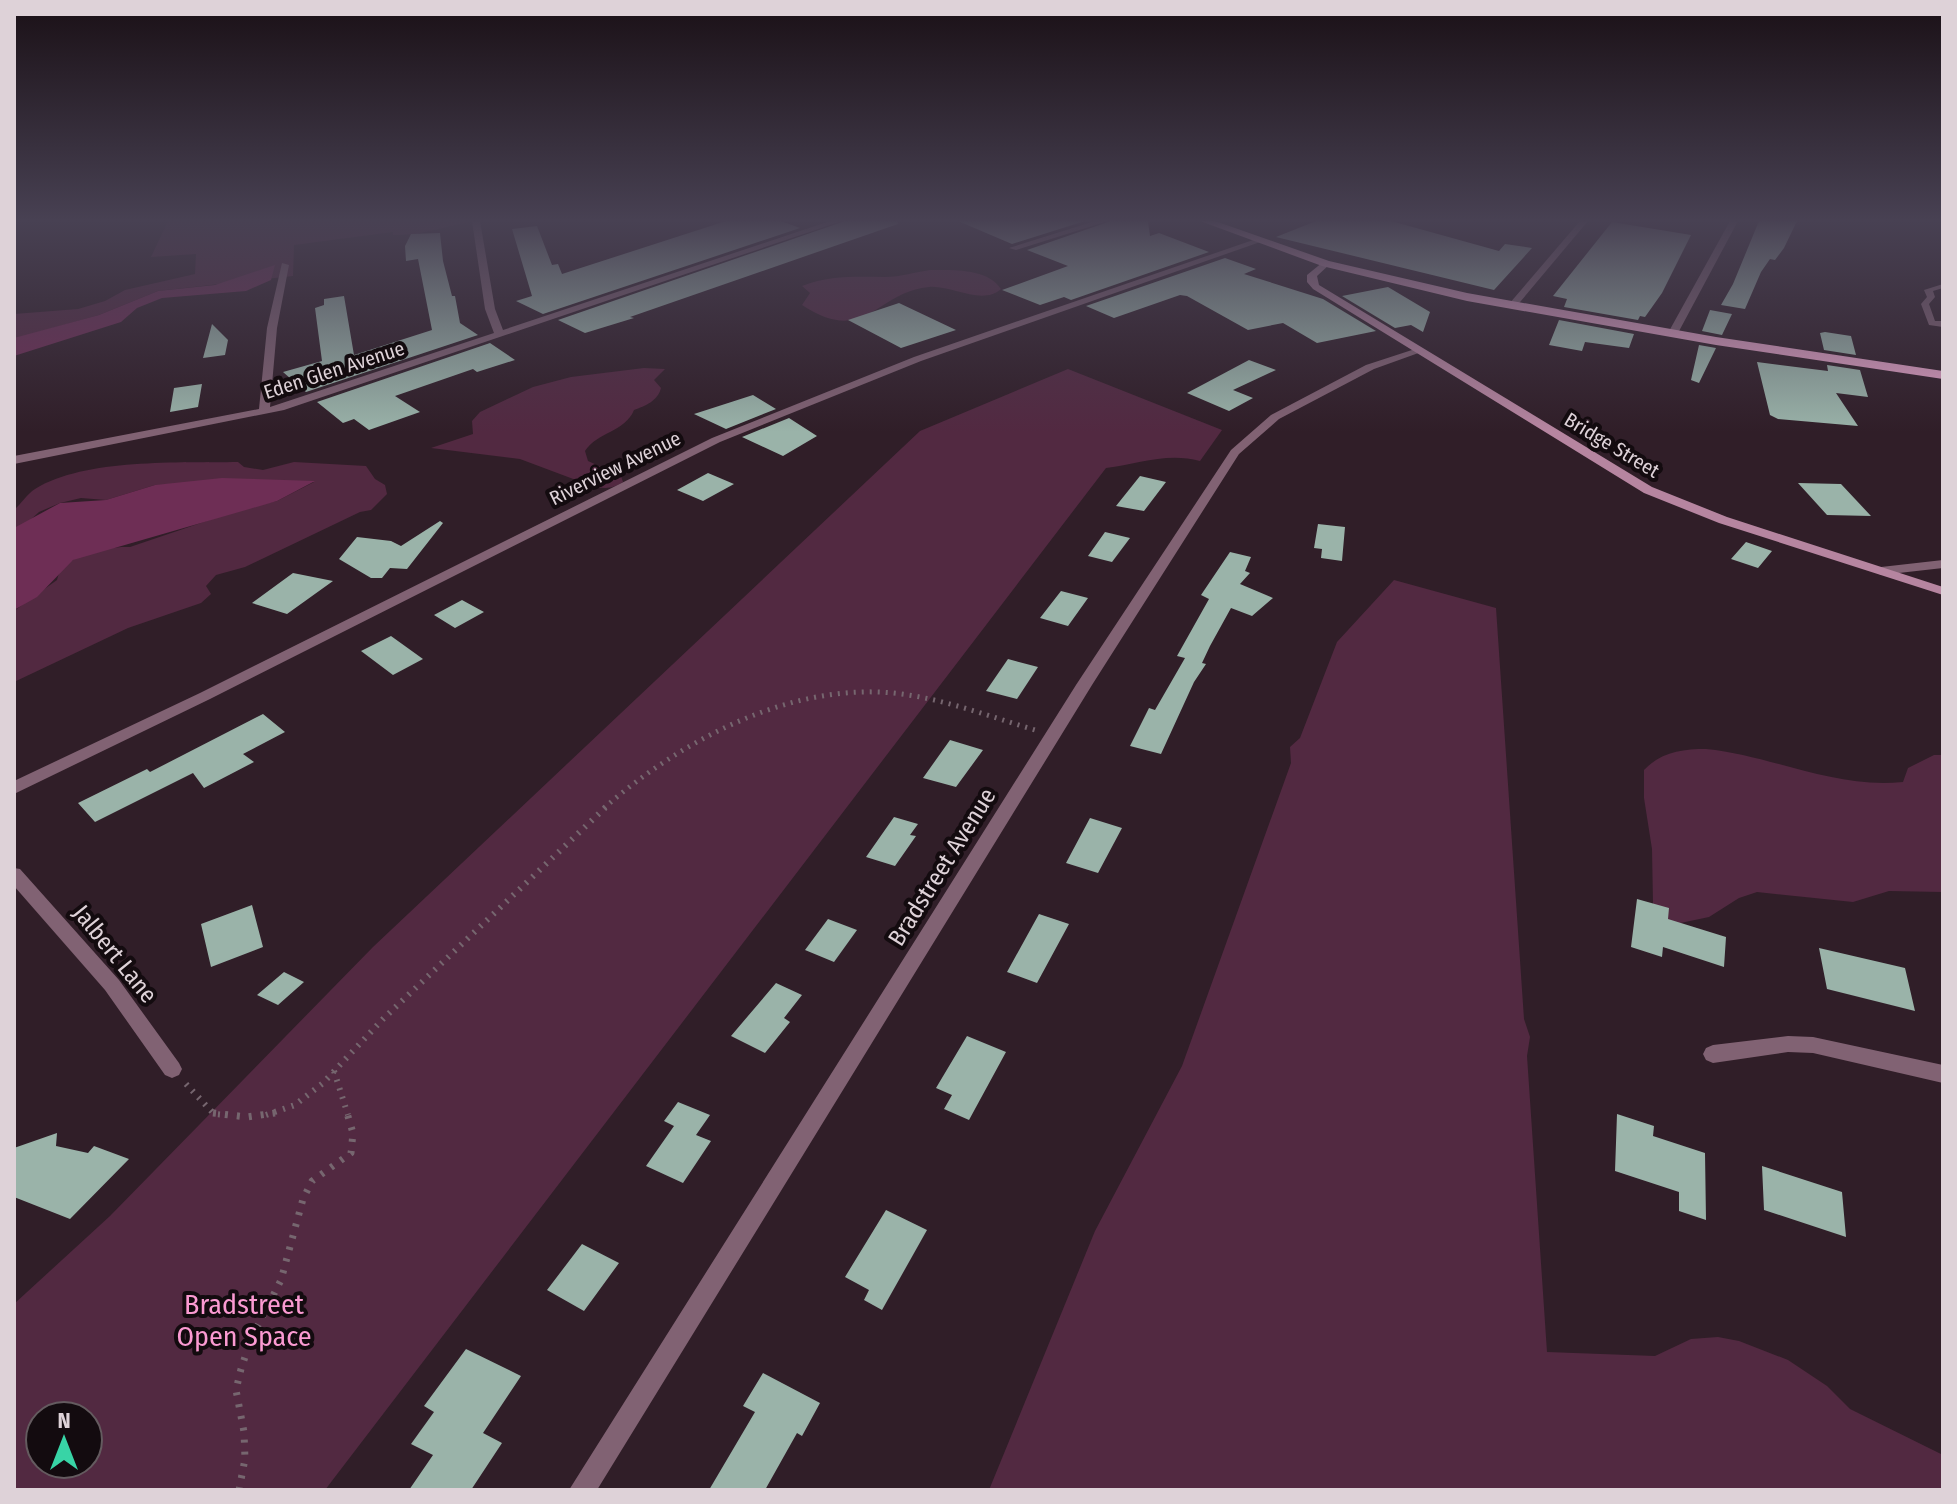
<svg xmlns="http://www.w3.org/2000/svg" width="1957" height="1504" viewBox="0 0 1957 1504" font-family="'Fira Sans Condensed',sans-serif">
<style>
.green{fill:#522941;fill-rule:evenodd}
.water{fill:#6e2e55}
.building{fill:#9ab3a9}
.lines{fill:none;stroke-linecap:round;stroke-linejoin:round}
.path-far2{stroke:#76666f;stroke-width:5;stroke-dasharray:2 6;stroke-linecap:butt}
.path-far1{stroke:#76666f;stroke-width:6;stroke-dasharray:2 7;stroke-linecap:butt}
.path{stroke:#76666f;stroke-width:7;stroke-dasharray:3 9;stroke-linecap:butt}
.service{fill:#816273;fill-rule:evenodd}
.minor{fill:#816273;fill-rule:evenodd}
.secondary{fill:#b685a0;fill-rule:evenodd}
.primary{fill:#de9fc2;fill-rule:evenodd}
.labels{text-anchor:middle;dominant-baseline:central;stroke-width:8;stroke-linejoin:round;paint-order:stroke}
.far-street-label{font-size:20px;fill:#ded2d8;stroke:#130b0f}
.street-label{font-size:24px;fill:#ded2d8;stroke:#130b0f}
.near-park-label{font-size:28px;fill:#fb9ad2;stroke:#130b0f}
</style>
<rect width="100%" height="100%" fill="#301e28"/>
<path class="green" d="M168,221H475C447,225 423,236 393,235V232L294,245L293,276L158,291L99,315L14,339V314L78,309L105,301L125,290L195,274L196,254L151,257Z
M930,270C952,270 988,268 1001,289C982,306 952,285 929,287C875,292 866,347 802,305L810,293L802,286C831,275 855,277 885,277C901,277 915,272 930,270Z
M644,368L665,369L654,380L661,388C658,401 645,406 634,410C625,432 597,432 585,451L588,461L621,476L623,482C612,489 605,489 592,486L520,459L431,448L473,434L472,421L480,412L533,387L571,377Z
M1068,369L1222,430L1200,461C1167,452 1138,464 1106,468L325,1490H14V1304L110,1216L373,947L920,431ZM88,1416V1464H40V1416Z
M238,462L244,467L263,470L294,462L366,466L375,479L385,485L387,494L371,510L360,512L245,567L216,575L206,586L211,594L201,603L128,628L14,682V611L57,580C62,554 108,546 130,547L242,509L277,501L314,482L155,485L106,500L81,498L60,503L39,512L27,523L14,529V510C22,503 27,494 35,489C85,458 180,463 238,462Z
M1394,580L1496,608L1524,1019L1530,1037L1527,1056L1547,1352L1655,1356L1691,1339L1718,1337L1739,1341L1788,1360L1827,1386L1850,1409L1943,1455V1490H989L1095,1231L1182,1066L1291,763L1290,747L1300,738L1337,642Z
M1706,749C1774,756 1834,789 1903,782L1908,768L1934,755H1943V892L1889,891L1853,902L1757,892L1739,898L1709,917L1671,925L1653,904L1652,849L1644,798V770C1661,752 1682,749 1706,749Z"/>
<path class="water" d="M275,265L271,280L246,291L162,298L137,308L121,322L14,356V338L99,315L158,291L215,285Z
M222,478L315,481L277,501L73,560L37,597L14,610V528L60,503L106,500L155,485Z"/>
<path class="building" d="M726,221H781L800,228L543,314L516,301L532,296L512,229L537,226L552,265L558,264L562,274Z
M845,221H897L898,224L630,317L634,318L585,333L558,320Z
M958,221H1085L1012,244Z
M1111,221H1148L1150,236L1159,233L1209,252L1071,300L1064,297L1040,305L1002,290L1068,266L1027,250Z
M1316,221H1391L1499,251L1505,244L1532,248L1494,290L1276,237Z
M1759,221H1797L1784,248L1775,260L1770,259L1761,272L1745,309L1721,305L1733,284Z
M1612,222L1691,235L1662,293L1645,317L1640,316L1638,320L1564,307L1567,299L1553,296Z
M440,233L443,261L452,296H455L460,323L478,335L306,392L283,372L322,361L315,308L324,305V299L344,296L354,355L432,330L418,259L406,261L405,246L411,234Z
M1225,258L1256,269L1244,274L1323,299L1376,331L1317,343L1283,323L1248,330L1187,296L1180,295L1114,318L1086,306Z
M1388,287L1430,312L1423,332L1411,325L1395,328L1342,296Z
M899,303L956,330L901,348L848,320Z
M1710,310L1732,314L1722,335L1702,331Z
M1559,320L1634,334L1629,348L1585,342L1582,351L1549,345Z
M212,324L228,340L225,355L203,358Z
M1825,332L1851,336L1856,355L1824,350L1820,333Z
M490,343L515,360L477,372L473,369L395,396L420,412L369,430L354,419L343,423L317,402Z
M1699,345L1716,348L1699,383L1691,380Z
M1249,360L1276,370L1233,390L1253,398L1229,411L1187,393Z
M1757,362L1828,371L1827,365L1860,370L1868,397L1836,393L1858,426L1778,419L1770,415Z
M202,384L198,407L170,412L174,388Z
M753,395L776,409L726,429L694,414Z
M789,418L817,436L783,456L742,437Z
M708,473L734,484L703,501L677,490Z
M1140,476L1166,482L1144,511L1116,506Z
M1798,483L1841,484L1871,516L1827,515Z
M440,521L443,523L407,569L390,568L382,578H371L339,559L357,537L391,541L401,546Z
M1318,524L1345,527L1342,561L1321,558L1322,549L1314,548Z
M1105,532L1130,538L1112,562L1088,556Z
M1746,542L1772,551L1758,568L1731,559Z
M1230,552L1251,557L1245,571L1250,573L1240,584L1273,598L1252,616L1231,608L1210,646L1202,663L1206,664L1194,682L1161,754L1130,746L1149,708L1155,710L1185,658L1177,656L1209,599L1201,595Z
M293,573L333,581L287,614L252,603Z
M1061,591L1088,598L1068,626L1040,618Z
M462,600L484,612L455,628L434,615Z
M391,636L423,659L393,675L361,651Z
M1008,659L1038,667L1017,699L986,691Z
M263,714L285,732L243,754L254,762L204,788L193,773L95,822L78,803L147,769L150,772Z
M950,740L983,750L956,787L923,778Z
M894,817L918,824L910,835L916,836L895,866L866,857Z
M1090,818L1122,828L1098,873L1066,863Z
M1637,899L1669,908L1668,919L1726,937L1724,967L1663,947L1662,957L1631,947Z
M252,905L263,947L211,967L201,924Z
M1039,914L1069,924L1037,983L1007,972Z
M828,919L857,930L834,962L805,950Z
M1819,948L1905,968L1915,1011L1827,989Z
M284,972L304,982L278,1005L257,995Z
M776,983L802,995L784,1018L790,1022L765,1053L731,1036Z
M967,1036L1006,1052L969,1120L944,1109L952,1095L936,1088Z
M678,1102L710,1115L696,1135L711,1141L683,1183L646,1166L674,1126L664,1121Z
M1617,1114L1654,1126L1653,1136L1705,1153L1706,1220L1679,1211V1192L1615,1171Z
M57,1133L56,1146L88,1153L94,1146L129,1159L70,1219L14,1197V1148Z
M1762,1166L1842,1192L1846,1237L1764,1210Z
M886,1210L927,1230L882,1310L864,1300L869,1290L845,1277Z
M582,1244L619,1263L584,1311L547,1290Z
M466,1349L521,1376L483,1433L502,1443L471,1490H409L433,1455L411,1444L434,1412L424,1406Z
M763,1373L820,1403L802,1436L797,1433L765,1490H709L755,1412L743,1406Z"/>
<g class="lines">
<path class="path-far2" d="M604,808C680,741 789,683 893,693C942,698 988,716 1035,730"/>
<path class="path-far1" d="M334,1071L348,1115
M186,1084L214,1114L225,1115
M266,1115L295,1105L323,1083L383,1019L607,806"/>
<path class="path" d="M213,1113L247,1117L275,1113
M239,1490L245,1459L244,1432L236,1390L241,1369L251,1339L281,1280L303,1199L312,1181L351,1153L353,1133L347,1113"/>
<path class="service" d="M1943,284V288L1933,291L1935,297L1929,304L1935,321H1943V327L1929,325L1921,304L1927,297L1924,290Z"/>
<path class="minor" d="M472,221H480L495,309L503,330L830,221H842L284,410L14,464V456L259,409L267,328L282,263L289,265L277,328L270,407L494,333L485,309Z
M1095,221H1108L1016,250L1009,248Z
M1580,221H1588L1515,308H1509V304Z
M1730,221H1738L1678,333L1670,335L1668,333Z
M1256,239L1263,241L921,361L720,442L210,699L14,794V781L200,693L712,438L914,357Z
M1415,349L1424,351L1374,369L1279,419L1239,454L1092,685L597,1490H569L1076,685L1231,450L1271,415L1366,365Z
M1943,560V568L1881,575L1874,571L1881,567Z
M14,868L20,869L119,980L179,1063L182,1069L179,1075L172,1078L165,1075L105,990L14,886Z
M1788,1036L1813,1037L1943,1065V1083L1813,1053L1788,1052L1713,1063L1706,1060L1703,1054L1706,1048L1713,1045Z"/>
<path class="secondary" d="M1323,262L1330,264L1317,276L1319,285L1652,487L1727,517L1943,587V595L1719,523L1644,493L1313,289L1307,282V275Z"/>
<path class="primary" d="M1200,221H1215L1329,261L1467,293L1716,337L1943,371V379L1716,345L1467,301L1322,266Z"/>
</g>
<linearGradient id="sky" x2="0" y2="1"><stop stop-color="#1a1016"/><stop offset="0.51" stop-color="#484153"/><stop offset="1" stop-color="#484153" stop-opacity="0"/></linearGradient>
<rect width="1957" height="432" fill="url(#sky)"/>
<g class="labels">
<g class="far-street-label">
<text transform="translate(334 370) rotate(-18)">Eden Glen Avenue</text>
<text transform="translate(1612 445) rotate(31)">Bridge Street</text>
<text transform="translate(615 468) rotate(-26)">Riverview Avenue</text>
</g>
<g class="street-label">
<text transform="translate(942 867) rotate(-58)">Bradstreet Avenue</text>
<text transform="translate(115 954) rotate(51)">Jalbert Lane</text>
</g>
<g class="near-park-label">
<text x="244" y="1304">Bradstreet<tspan x="244" dy="32">Open Space</tspan></text>
</g>
</g>
<rect width="1957" height="1504" fill="none" stroke="#ded2d8" stroke-width="32"/>
<g transform="translate(64 1440)"><circle r="38" fill="#130b0f" stroke="#645b5f" stroke-width="2"/>
<path d="M0-6L14 30L0 20L-14 30Z" fill="#38d4a6"/>
<text y="-12" font-size="22" font-weight="bold" text-anchor="middle" fill="#ded2d8">N</text>
</g>
</svg>
